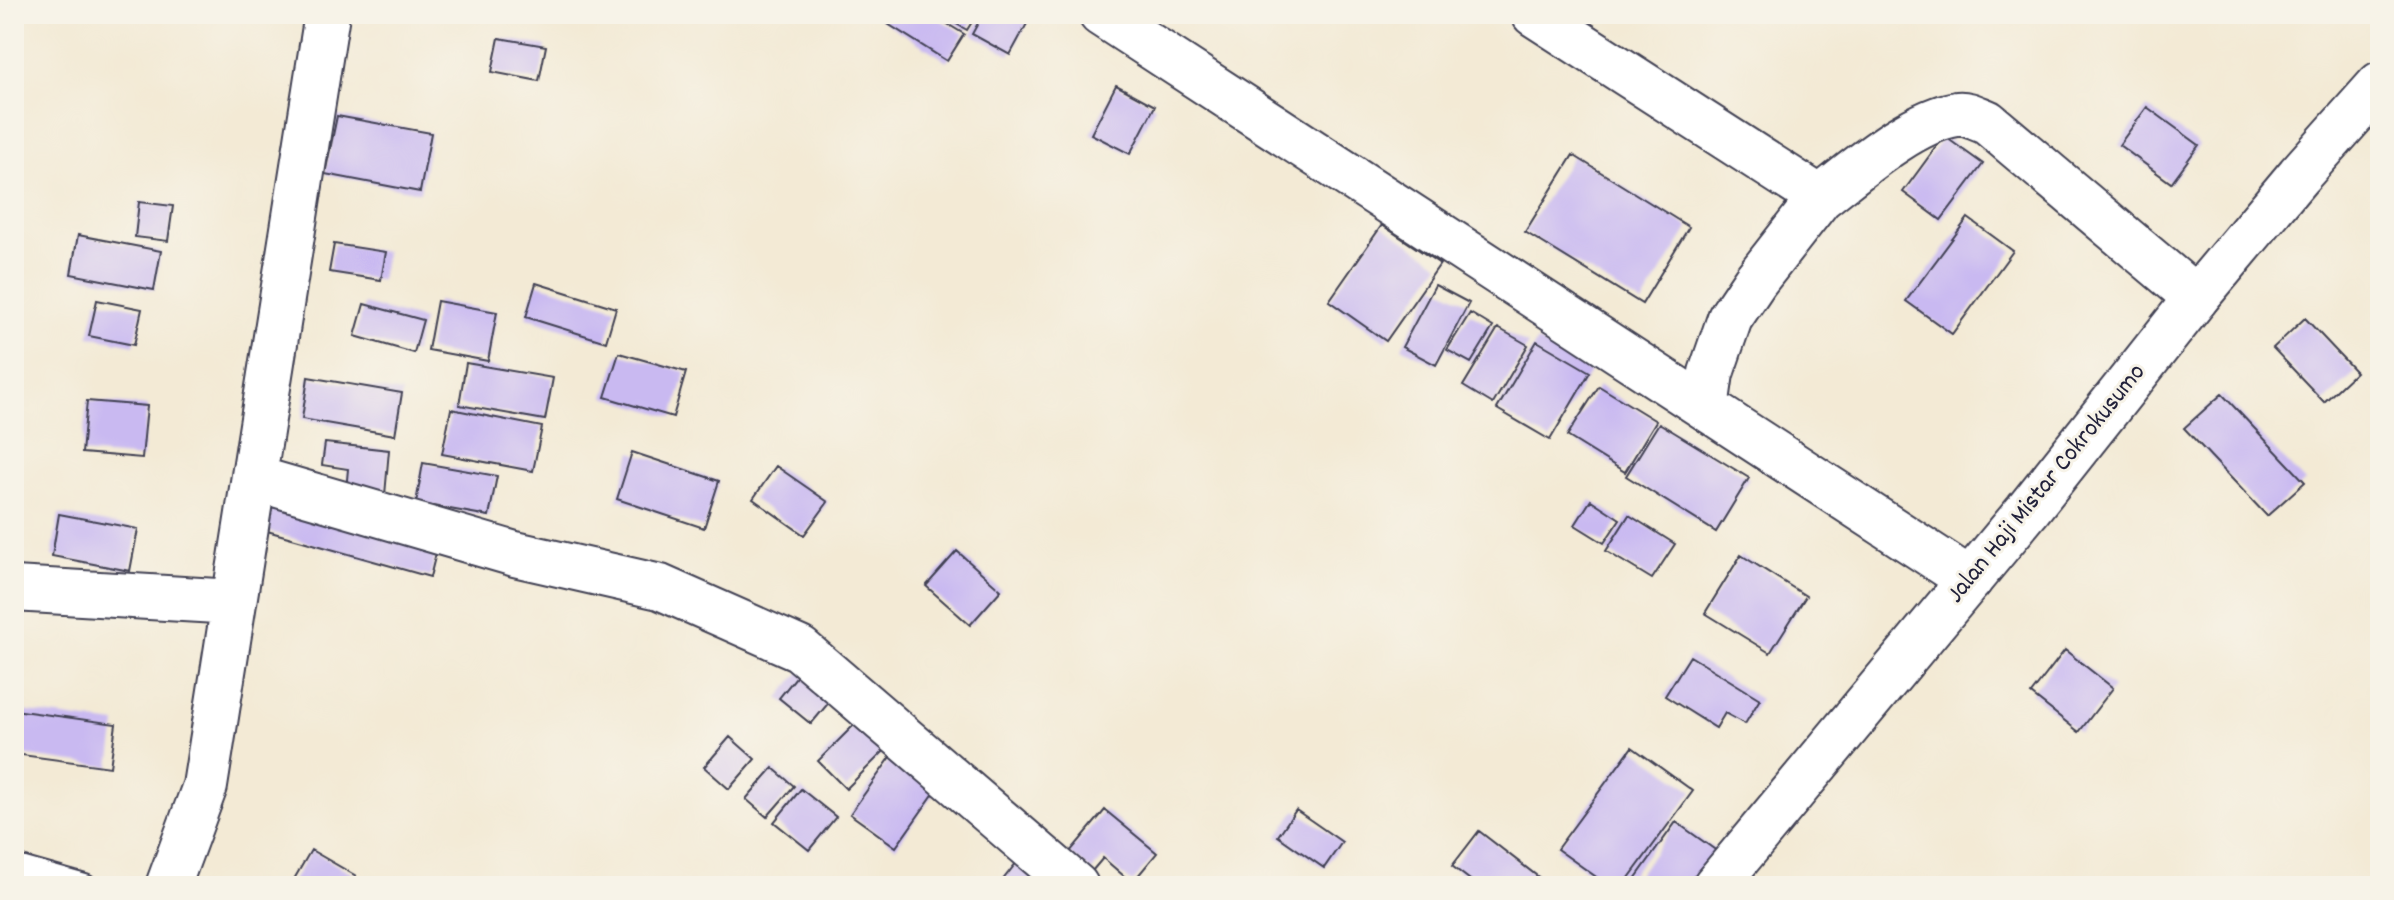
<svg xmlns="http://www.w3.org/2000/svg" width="2394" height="900" viewBox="0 0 2394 900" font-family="Dekko,sans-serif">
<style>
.building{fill:#c9b9f1}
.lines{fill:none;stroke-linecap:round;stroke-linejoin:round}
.service-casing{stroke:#414052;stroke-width:26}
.minor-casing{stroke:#414052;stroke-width:48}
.primary-casing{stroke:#414052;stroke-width:48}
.service{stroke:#fff;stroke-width:22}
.minor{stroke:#fff;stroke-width:44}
.primary{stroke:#fff;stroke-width:44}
.labels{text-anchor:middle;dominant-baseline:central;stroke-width:6;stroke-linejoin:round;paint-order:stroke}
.street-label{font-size:26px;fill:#22223b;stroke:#f7f3e8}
</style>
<rect width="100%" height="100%" fill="#f7f3e8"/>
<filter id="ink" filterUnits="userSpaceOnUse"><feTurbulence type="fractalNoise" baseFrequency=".0125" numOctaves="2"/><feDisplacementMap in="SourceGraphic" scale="16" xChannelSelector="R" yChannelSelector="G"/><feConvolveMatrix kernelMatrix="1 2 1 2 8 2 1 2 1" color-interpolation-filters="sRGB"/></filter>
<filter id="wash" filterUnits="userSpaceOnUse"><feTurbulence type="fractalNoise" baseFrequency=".006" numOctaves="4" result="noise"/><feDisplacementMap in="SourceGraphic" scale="32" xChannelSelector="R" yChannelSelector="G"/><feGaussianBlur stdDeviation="1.8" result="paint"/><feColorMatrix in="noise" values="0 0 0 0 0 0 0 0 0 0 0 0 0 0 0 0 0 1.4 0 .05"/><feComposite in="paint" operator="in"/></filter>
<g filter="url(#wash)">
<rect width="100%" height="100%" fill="#f3ead5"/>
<g id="blocks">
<path class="building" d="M872,14H931L964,34L947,61Z
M939,14H977L967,30Z
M983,14H1018L1029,20L1010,55L972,34Z
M499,38L546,46L539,81L492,72Z
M1116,85L1155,106L1130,154L1091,134Z
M2147,107L2199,145L2171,183L2119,145Z
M337,116L431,133L420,192L325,174Z
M1944,136L1983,164L1941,220L1903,192Z
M1573,155L1689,227L1642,304L1525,232Z
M139,202L173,206L168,241L135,237Z
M1968,218L2013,251L1952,334L1906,301Z
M1382,225L1440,264L1386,341L1329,301Z
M78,235L161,251L154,290L71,274Z
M334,244L386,252L381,280L329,272Z
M536,283L616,308L606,342L526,317Z
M1435,285L1469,303L1436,365L1402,347Z
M97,300L142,309L134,345L89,336Z
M437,301L497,312L488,361L428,350Z
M364,304L423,320L414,353L355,336Z
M1470,313L1493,327L1471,363L1447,350Z
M2305,318L2356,372L2324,402L2273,348Z
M1498,328L1528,345L1493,404L1463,386Z
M1537,341L1590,372L1550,440L1497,409Z
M619,353L686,372L673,417L605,397Z
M466,363L553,378L545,420L459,405Z
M308,377L402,393L395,435L302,419Z
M1599,386L1656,421L1625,472L1567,436Z
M2222,394L2305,482L2267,516L2184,428Z
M87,401L147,406L142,458L82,453Z
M451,409L542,427L533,471L442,454Z
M1659,423L1749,478L1716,532L1626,476Z
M325,443L389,450L385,495L346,491L348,469L322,465Z
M632,452L719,481L704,528L617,499Z
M423,463L497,476L489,516L416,503Z
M776,466L828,502L804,535L753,499Z
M271,490L440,537L430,577L260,529Z
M1591,500L1620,519L1604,543L1575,525Z
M59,514L138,529L130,571L52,556Z
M1629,515L1675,544L1652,579L1606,551Z
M957,551L1001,590L970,625L926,586Z
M1741,555L1806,596L1770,653L1705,613Z
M2065,650L2113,688L2079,732L2031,694Z
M1690,656L1760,699L1745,724L1725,713L1716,728L1665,696Z
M808,662L841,688L811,724L779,698Z
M14,710L116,724L110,767L14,754Z
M857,722L885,750L846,789L818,761Z
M730,737L755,759L729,789L704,767Z
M1632,747L1693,791L1623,886H1609L1557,849Z
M893,754L939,786L896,847L850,814Z
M773,768L794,786L767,817L746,799Z
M801,789L836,817L809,850L774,822Z
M1105,810L1157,853L1132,883L1103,858L1092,871L1069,853Z
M1296,810L1342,842L1324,868L1278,836Z
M1676,822L1721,854L1698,886H1630Z
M1479,831L1550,886H1478L1452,866Z
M311,850L356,876L351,886H290Z
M1021,857L1058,886H998Z"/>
</g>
</g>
<g filter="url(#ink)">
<use href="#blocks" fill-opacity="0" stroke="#414052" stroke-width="2"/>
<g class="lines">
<defs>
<path id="service" d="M14,866L85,886"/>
<path id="minor" d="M1101,14L1970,580
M1534,14L1820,198C1855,171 1913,120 1957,114C1966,112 1978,119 1987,122L2196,298
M1706,408L1711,373L1730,318L1755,281L1820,198
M254,478L515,554L660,587L800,649L1076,886
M14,589L234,602
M168,886L205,786L327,14"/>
<path id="primary" d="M1715,886L2027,511L2196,298L2299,175L2380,84"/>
</defs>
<use href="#service" class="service-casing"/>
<use href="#minor" class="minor-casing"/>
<use href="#primary" class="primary-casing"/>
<use href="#service" class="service"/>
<use href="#minor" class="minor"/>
<use href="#primary" class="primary"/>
</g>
</g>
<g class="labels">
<g class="street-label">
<text transform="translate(2047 484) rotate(-51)">Jalan Haji Mistar Cokrokusumo</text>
</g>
</g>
<rect width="2394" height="900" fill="none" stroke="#f7f3e8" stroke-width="48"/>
</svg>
